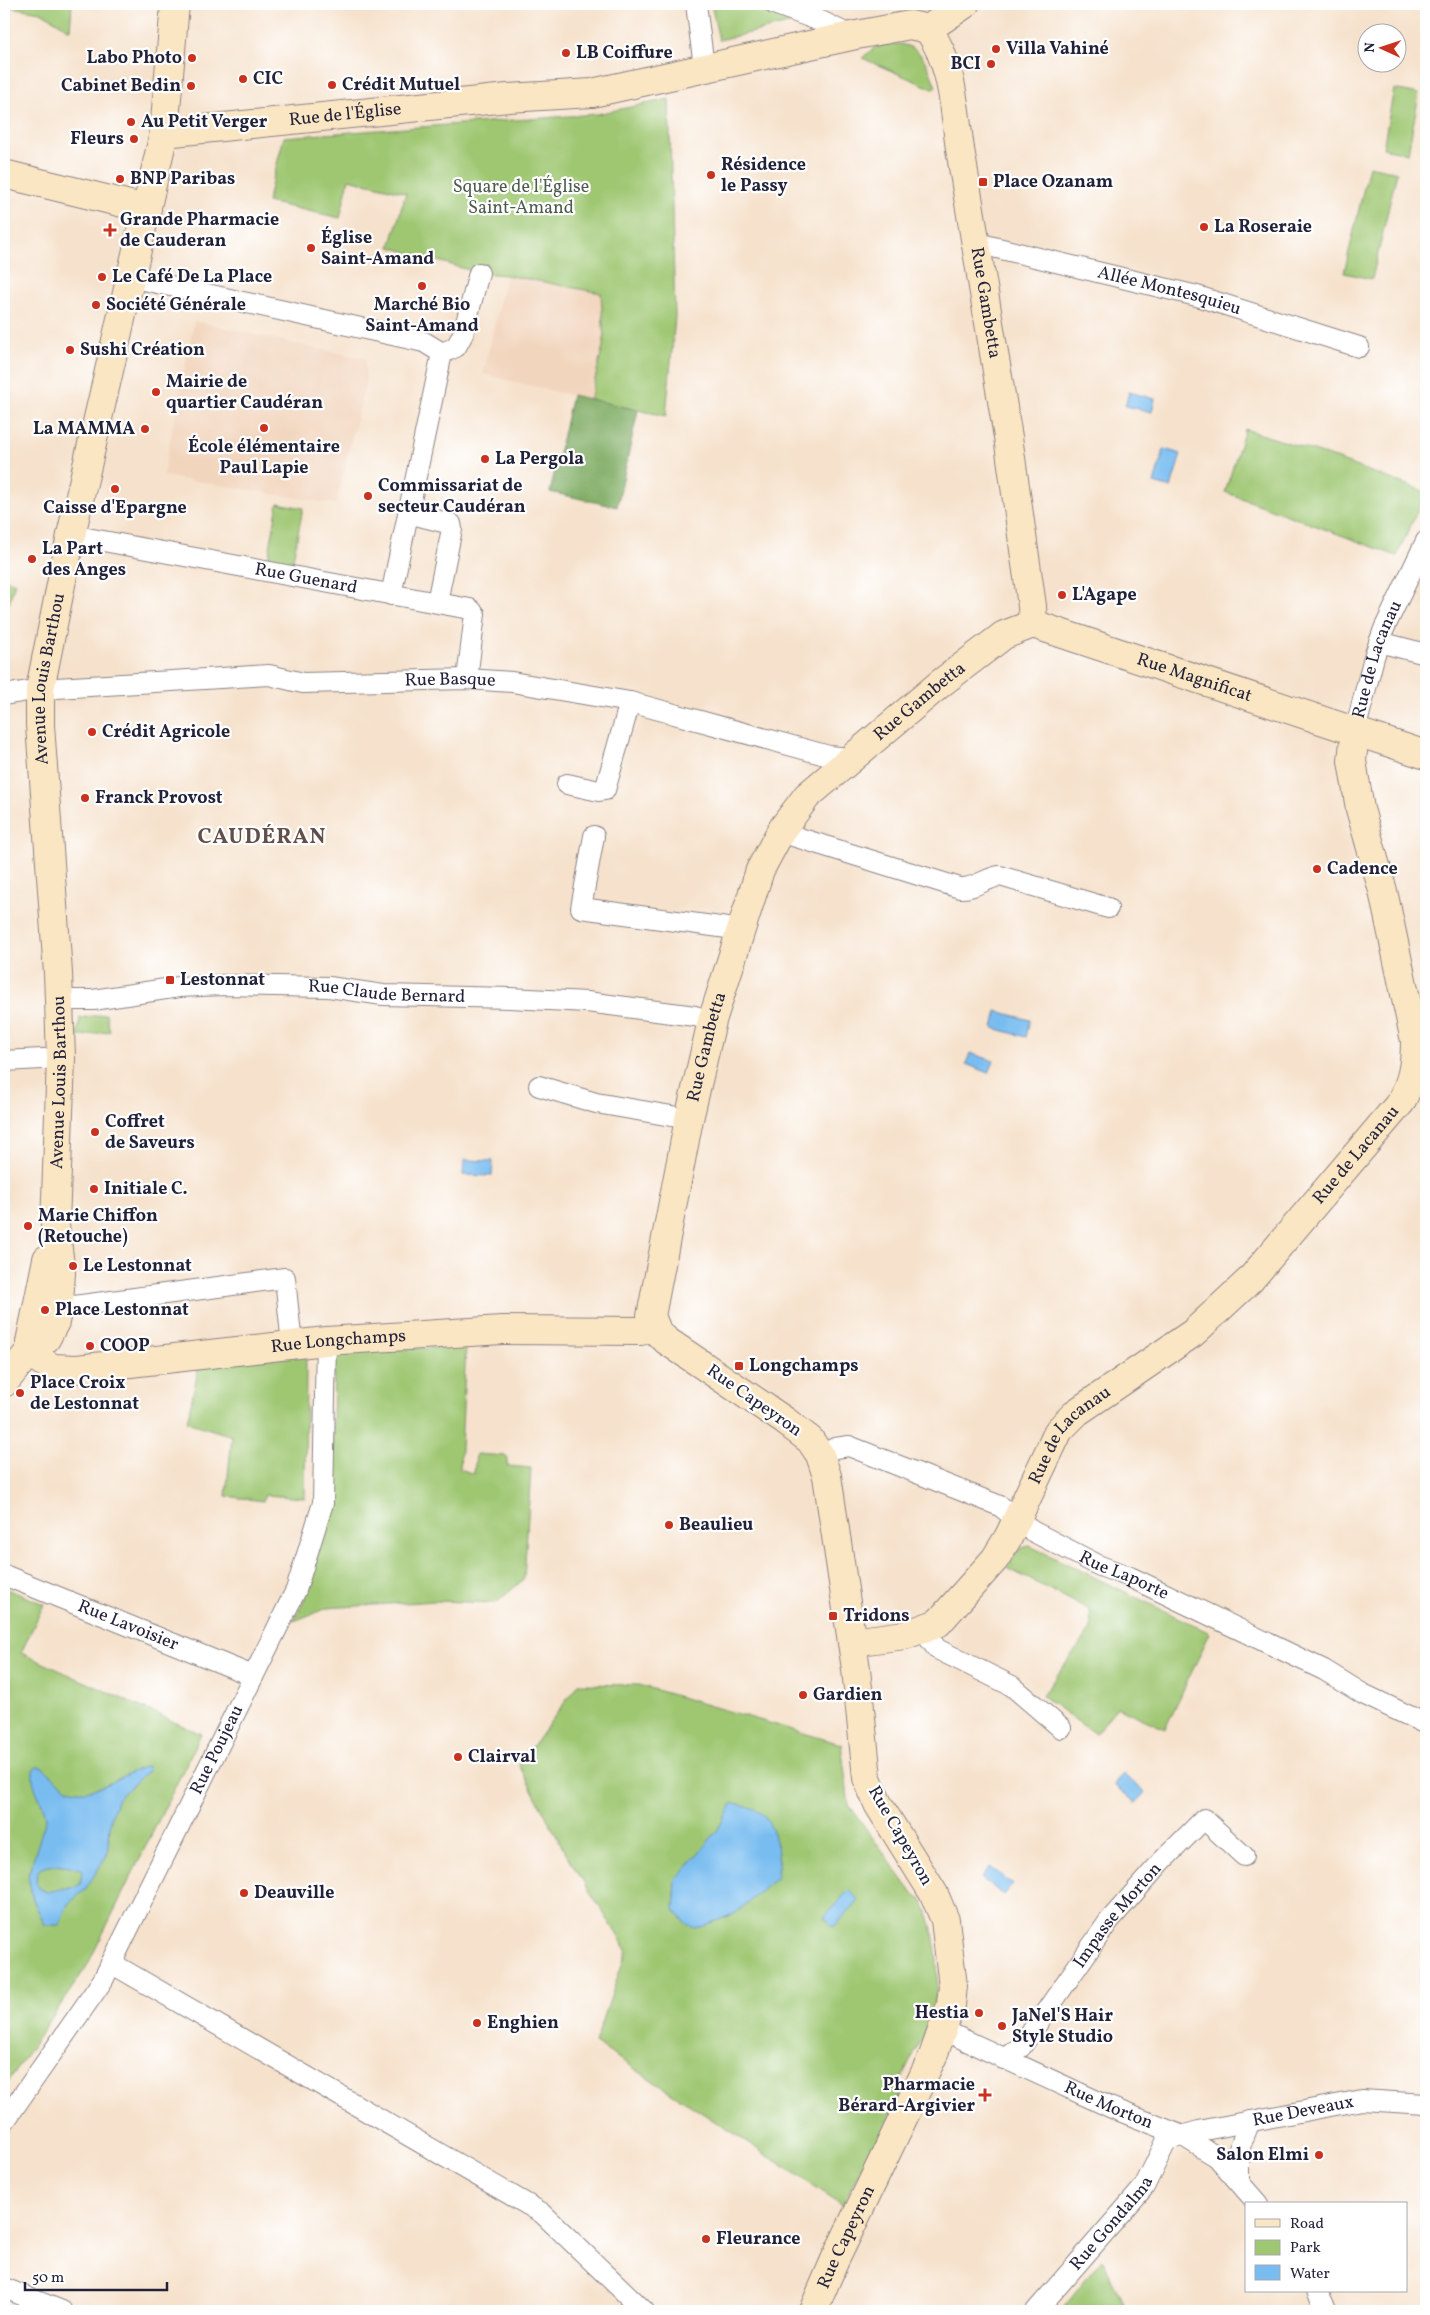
<svg xmlns="http://www.w3.org/2000/svg" width="1430" height="2315" viewBox="0 0 1430 2315" font-family="Vollkorn,serif">
<style>
.built{fill:#f2d5bd}
.green{fill:#9fc772;stroke:#607456}
.forest{fill:#7fac64;stroke:#506750}
.water{fill:#79bdf0;stroke:#4e7096;fill-rule:evenodd}
.lines{fill:none;stroke-linecap:round;stroke-linejoin:round}
.street-casing{stroke:#8c8284;stroke-width:22}
.secondary-casing{stroke:#8c8284;stroke-width:30}
.street{stroke:#fff;stroke-width:20}
.secondary{stroke:#fbe6c4;stroke-width:28}
.poi-dot{fill:#c8321e;stroke:#fff;stroke-width:2}
.labels{text-anchor:middle;dominant-baseline:central;stroke-width:4.5;stroke-linejoin:round;paint-order:stroke}
.poi-label{font-size:18px;font-weight:bold;fill:#22223b;stroke:#fff;text-anchor:start}
.street-label{font-size:18px;fill:#22223b;stroke:#fff}
.park-label{font-size:18px;fill:#4e5c4e;stroke:#fff}
.district-label{font-size:22px;font-weight:bold;letter-spacing:1px;fill:#634f4a;stroke:#fff}
</style>
<rect width="100%" height="100%" fill="#fff"/>
<filter id="ink" filterUnits="userSpaceOnUse"><feTurbulence type="fractalNoise" baseFrequency=".02" numOctaves="2"/><feDisplacementMap in="SourceGraphic" scale="10" xChannelSelector="R" yChannelSelector="G"/><feConvolveMatrix kernelMatrix="1 2 1 2 8 2 1 2 1" color-interpolation-filters="sRGB"/></filter>
<filter id="wash" filterUnits="userSpaceOnUse"><feTurbulence type="fractalNoise" baseFrequency=".0096" numOctaves="4" result="noise"/><feDisplacementMap in="SourceGraphic" scale="20" xChannelSelector="R" yChannelSelector="G"/><feGaussianBlur stdDeviation="1.12" result="paint"/><feColorMatrix in="noise" values="0 0 0 0 0 0 0 0 0 0 0 0 0 0 0 0 0 1.4 0 .05"/><feComposite in="paint" operator="in"/></filter>
<g filter="url(#wash)">
<rect width="100%" height="100%" fill="#f6e2cc"/>
<path class="built" d="M506,275L601,293L604,342L590,400L483,374Z
M194,321L365,359L366,380L336,504L163,476Z"/>
<path class="green" d="M4,4H72L70,30L41,12L4,6Z
M711,4H759L806,20L719,40Z
M900,44C924,48 928,67 936,87L933,89L862,58L878,45Z
M1394,89L1419,94L1408,153L1383,148Z
M669,99L675,317L666,416L590,400L604,342L601,293L506,275L479,273L390,247L406,193L349,179L340,218L267,202L284,137L597,114Z
M1369,166L1397,172L1372,279L1344,273Z
M1245,429L1342,460L1341,461L1426,492L1397,556L1225,492Z
M278,503L303,508L292,564L268,560Z
M4,579L15,583L4,619Z
M106,1014L110,1031L77,1037L80,1018Z
M466,1346L460,1469L474,1474L476,1454L507,1456V1466L531,1468L524,1579L496,1603L435,1601L327,1608L294,1621L306,1596L332,1504L334,1362L344,1352Z
M306,1354L305,1498L265,1495L263,1501L226,1496L232,1436L187,1422L199,1366Z
M1030,1546L1210,1633L1165,1729L1117,1707L1095,1734L1042,1696L1091,1629L1090,1610L1007,1568C1014,1557 1017,1547 1030,1546Z
M4,1588L44,1604L21,1653L201,1734L87,1966L4,2088Z
M578,1684L639,1685L841,1744L849,1805L913,1894L922,1899C935,1930 942,1971 934,2005C929,2027 910,2060 900,2082L906,2086L872,2153L869,2151L843,2205L595,2043L627,1950L566,1854L519,1765Z
M1102,2259L1127,2311H1061Z"/>
<path class="forest" d="M572,395L638,410L617,507L550,492Z"/>
<path class="water" d="M1129,392L1155,399L1152,412L1125,406Z
M1164,449L1181,454L1171,488L1154,483Z
M997,1011L1030,1020L1026,1037L993,1028Z
M970,1053L994,1061L989,1073L966,1064Z
M464,1160L493,1161L492,1176L463,1175Z
M147,1766L148,1771L118,1798L111,1818L107,1855L85,1890L68,1904L59,1925H45L33,1900L28,1876L46,1819C45,1802 30,1788 33,1771L36,1767H42C51,1774 60,1784 70,1789C92,1799 125,1772 147,1766ZM54,1865L78,1868L82,1871L80,1885L47,1892L40,1889L36,1882L37,1873L41,1868Z
M1123,1774L1145,1792L1136,1803L1114,1785Z
M735,1803C741,1805 749,1806 755,1809C776,1821 782,1856 776,1878L736,1913L701,1927L694,1928L687,1924L674,1910L676,1880L717,1831L732,1804Z
M990,1867L1013,1884L1004,1895L981,1878Z
M849,1890L859,1900L834,1927L824,1917Z"/>
</g>
<g filter="url(#ink)">
<g class="lines">
<defs>
<g id="street">
<path d="M696,4L704,67"/>
<path d="M774,4L823,22L851,36"/>
<path id="s1" d="M976,246L985,245L1197,296L1359,347"/>
<path d="M130,277L424,342L442,353"/>
<path d="M442,353L456,347L463,334L479,273"/>
<path d="M408,513L451,524L452,529L437,602"/>
<path id="s2" d="M71,535L470,609L475,614L467,679"/>
<path d="M391,595L442,353"/>
<path d="M1379,642L1426,654"/>
<path id="s3" d="M4,695L40,689L269,675L303,683L467,679L512,682L630,702L829,756L851,758"/>
<path id="s4" d="M1355,731L1374,657L1384,629L1426,541"/>
<path d="M567,784L599,791L605,790L630,702"/>
<path d="M780,832L960,888C975,889 985,878 1000,876L1108,908"/>
<path d="M594,836L581,908L742,930"/>
<path id="s5" d="M59,1000H93L179,987L223,985L329,987L383,995L510,998L587,1002L695,1016L712,1021"/>
<path d="M4,1061L61,1058"/>
<path d="M539,1086L596,1103L689,1119"/>
<path d="M59,1302L74,1306L285,1278L292,1345"/>
<path id="s6" d="M820,1455L835,1448L849,1446L1000,1506L1032,1531L1100,1566L1130,1577L1324,1670L1363,1694L1426,1724"/>
<path id="s7" d="M4,1575L253,1676"/>
<path d="M923,1630L937,1649L1012,1686L1061,1728"/>
<path d="M111,1963L542,2213L644,2311"/>
<path id="s8" d="M943,2030L1112,2108L1183,2136L1217,2157L1258,2204"/>
<path id="s9" d="M1003,2059L1021,2047L1109,1921L1162,1861L1204,1819L1244,1856"/>
<path id="s10" d="M4,2122L103,1980L296,1590L323,1503L326,1341"/>
<path d="M1239,2181V2149L1250,2121"/>
<path d="M4,2288L62,2311"/>
<path d="M1317,2291L1327,2311"/>
<path id="s11" d="M1036,2311L1144,2187L1167,2140L1199,2131L1362,2100L1426,2104"/>
</g>
<g id="secondary">
<path d="M928,29L965,4"/>
<path id="s12" d="M164,133L508,98L592,93L851,36L910,25L928,29C953,65 954,107 960,149L1008,437L1032,606L1033,624"/>
<path d="M4,174L147,209"/>
<path id="s13" d="M1033,624L1426,755"/>
<path d="M30,1342L47,1259"/>
<path id="s14" d="M28,1353L53,1368L77,1369L326,1341L502,1330L641,1331L654,1325"/>
<path id="s15" d="M4,1383L28,1353L46,1339L55,1322L59,1302L61,1273L55,1225L61,1058L58,973L40,725V689L71,535L164,133L175,4"/>
<path id="s16" d="M852,1642L905,1635L938,1623L995,1559L1009,1536L1059,1430L1077,1412L1193,1333L1250,1280L1401,1102C1412,1081 1415,1065 1415,1041L1383,891L1360,809L1352,761L1355,731"/>
<path id="s17" d="M813,2311L834,2262L933,2056L951,2005L953,1986L945,1920L934,1894L878,1804L867,1778L856,1669L827,1476L820,1455L810,1440L785,1421L667,1341L658,1333L651,1316L689,1119L712,1021L760,870L782,829L807,796L941,683L1004,635L1033,624"/>
</g>
</defs>
<use href="#street" class="street-casing"/>
<use href="#secondary" class="secondary-casing"/>
<use href="#street" class="street"/>
<use href="#secondary" class="secondary"/>
</g>
</g>
<g class="poi-dot">
<circle cx="996" cy="49" r="5"/>
<circle cx="566" cy="53" r="5"/>
<circle cx="192" cy="58" r="5"/>
<circle cx="991" cy="64" r="5"/>
<circle cx="243" cy="79" r="5"/>
<circle cx="332" cy="85" r="5"/>
<circle cx="191" cy="86" r="5"/>
<circle cx="131" cy="122" r="5"/>
<circle cx="134" cy="139" r="5"/>
<circle cx="711" cy="175" r="5"/>
<circle cx="120" cy="179" r="5"/>
<rect x="978" y="177" width="10" height="10" rx="2.5"/>
<circle cx="1204" cy="227" r="5"/>
<path d="M107.5 222.5h5v5h5v5h-5v5h-5v-5h-5v-5h5z"/>
<circle cx="311" cy="248" r="5"/>
<circle cx="102" cy="277" r="5"/>
<circle cx="422" cy="286" r="5"/>
<circle cx="96" cy="305" r="5"/>
<circle cx="70" cy="350" r="5"/>
<circle cx="156" cy="392" r="5"/>
<circle cx="264" cy="428" r="5"/>
<circle cx="145" cy="429" r="5"/>
<circle cx="485" cy="459" r="5"/>
<circle cx="115" cy="489" r="5"/>
<circle cx="368" cy="496" r="5"/>
<circle cx="32" cy="559" r="5"/>
<circle cx="1062" cy="595" r="5"/>
<circle cx="92" cy="732" r="5"/>
<circle cx="85" cy="798" r="5"/>
<circle cx="1317" cy="869" r="5"/>
<rect x="165" y="975" width="10" height="10" rx="2.5"/>
<circle cx="95" cy="1132" r="5"/>
<circle cx="94" cy="1189" r="5"/>
<circle cx="28" cy="1226" r="5"/>
<circle cx="73" cy="1266" r="5"/>
<circle cx="45" cy="1310" r="5"/>
<circle cx="90" cy="1346" r="5"/>
<rect x="734" y="1361" width="10" height="10" rx="2.5"/>
<circle cx="20" cy="1393" r="5"/>
<circle cx="669" cy="1525" r="5"/>
<rect x="828" y="1611" width="10" height="10" rx="2.5"/>
<circle cx="803" cy="1695" r="5"/>
<circle cx="458" cy="1757" r="5"/>
<circle cx="244" cy="1893" r="5"/>
<circle cx="979" cy="2013" r="5"/>
<circle cx="477" cy="2023" r="5"/>
<circle cx="1002" cy="2026" r="5"/>
<path d="M982.5 2087.5h5v5h5v5h-5v5h-5v-5h-5v-5h5z"/>
<circle cx="1319" cy="2155" r="5"/>
<circle cx="706" cy="2239" r="5"/>
</g>
<g class="labels">
<g class="poi-label">
<text x="1006" y="49">Villa Vahiné</text>
<text x="576" y="53">LB Coiffure</text>
<text x="182" y="58" text-anchor="end">Labo Photo</text>
<text x="981" y="64" text-anchor="end">BCI</text>
<text x="253" y="79">CIC</text>
<text x="342" y="85">Crédit Mutuel</text>
<text x="181" y="86" text-anchor="end">Cabinet Bedin</text>
<text x="141" y="122">Au Petit Verger</text>
<text x="124" y="139" text-anchor="end">Fleurs</text>
<text x="721" y="165">Résidence<tspan x="721" dy="21">le Passy</tspan></text>
<text x="130" y="179">BNP Paribas</text>
<text x="993" y="182">Place Ozanam</text>
<text x="120" y="220">Grande Pharmacie<tspan x="120" dy="21">de Cauderan</tspan></text>
<text x="1214" y="227">La Roseraie</text>
<text x="321" y="238">Église<tspan x="321" dy="21">Saint-Amand</tspan></text>
<text x="112" y="277">Le Café De La Place</text>
<text x="106" y="305">Société Générale</text>
<text x="422" y="305" text-anchor="middle">Marché Bio<tspan x="422" dy="21">Saint-Amand</tspan></text>
<text x="80" y="350">Sushi Création</text>
<text x="166" y="382">Mairie de<tspan x="166" dy="21">quartier Caudéran</tspan></text>
<text x="135" y="429" text-anchor="end">La MAMMA</text>
<text x="264" y="447" text-anchor="middle">École élémentaire<tspan x="264" dy="21">Paul Lapie</tspan></text>
<text x="495" y="459">La Pergola</text>
<text x="378" y="486">Commissariat de<tspan x="378" dy="21">secteur Caudéran</tspan></text>
<text x="115" y="508" text-anchor="middle">Caisse d'Epargne</text>
<text x="42" y="549">La Part<tspan x="42" dy="21">des Anges</tspan></text>
<text x="1072" y="595">L'Agape</text>
<text x="102" y="732">Crédit Agricole</text>
<text x="95" y="798">Franck Provost</text>
<text x="1327" y="869">Cadence</text>
<text x="180" y="980">Lestonnat</text>
<text x="105" y="1122">Coffret<tspan x="105" dy="21">de Saveurs</tspan></text>
<text x="104" y="1189">Initiale C.</text>
<text x="38" y="1216">Marie Chiffon<tspan x="38" dy="21">(Retouche)</tspan></text>
<text x="83" y="1266">Le Lestonnat</text>
<text x="55" y="1310">Place Lestonnat</text>
<text x="100" y="1346">COOP</text>
<text x="749" y="1366">Longchamps</text>
<text x="30" y="1383">Place Croix<tspan x="30" dy="21">de Lestonnat</tspan></text>
<text x="679" y="1525">Beaulieu</text>
<text x="843" y="1616">Tridons</text>
<text x="813" y="1695">Gardien</text>
<text x="468" y="1757">Clairval</text>
<text x="254" y="1893">Deauville</text>
<text x="969" y="2013" text-anchor="end">Hestia</text>
<text x="1012" y="2016">JaNel'S Hair<tspan x="1012" dy="21">Style Studio</tspan></text>
<text x="487" y="2023">Enghien</text>
<text x="975" y="2085" text-anchor="end">Pharmacie<tspan x="975" dy="21">Bérard-Argivier</tspan></text>
<text x="1309" y="2155" text-anchor="end">Salon Elmi</text>
<text x="716" y="2239">Fleurance</text>
</g>
<g class="street-label">
<text stroke="none"><textPath href="#s12" startOffset="182">Rue de l'Église</textPath></text>
<text stroke="none"><textPath href="#s1" startOffset="199">Allée Montesquieu</textPath></text>
<text stroke="none"><textPath href="#s12" startOffset="1055">Rue Gambetta</textPath></text>
<text stroke="none"><textPath href="#s2" startOffset="239">Rue Guenard</textPath></text>
<text stroke="none"><textPath href="#s4" startOffset="75">Rue de Lacanau</textPath></text>
<text stroke="none"><textPath href="#s13" startOffset="170">Rue Magnificat</textPath></text>
<text stroke="none"><textPath href="#s15" startOffset="726">Avenue Louis Barthou</textPath></text>
<text stroke="none"><textPath href="#s3" startOffset="448">Rue Basque</textPath></text>
<text stroke="none"><textPath href="#s17" startOffset="1828">Rue Gambetta</textPath></text>
<text stroke="none"><textPath href="#s5" startOffset="329">Rue Claude Bernard</textPath></text>
<text stroke="none"><textPath href="#s17" startOffset="1408">Rue Gambetta</textPath></text>
<text stroke="none"><textPath href="#s15" startOffset="321">Avenue Louis Barthou</textPath></text>
<text stroke="none"><textPath href="#s16" startOffset="726">Rue de Lacanau</textPath></text>
<text stroke="none"><textPath href="#s14" startOffset="316">Rue Longchamps</textPath></text>
<text transform="translate(754 1401) rotate(35)">Rue Capeyron</text>
<text stroke="none"><textPath href="#s16" startOffset="321">Rue de Lacanau</textPath></text>
<text stroke="none"><textPath href="#s6" startOffset="336">Rue Laporte</textPath></text>
<text stroke="none"><textPath href="#s7" startOffset="134">Rue Lavoisier</textPath></text>
<text stroke="none"><textPath href="#s10" startOffset="430">Rue Poujeau</textPath></text>
<text transform="translate(900 1836) rotate(60)">Rue Capeyron</text>
<text stroke="none"><textPath href="#s9" startOffset="185">Impasse Morton</textPath></text>
<text stroke="none"><textPath href="#s8" startOffset="182">Rue Morton</textPath></text>
<text stroke="none"><textPath href="#s11" startOffset="356">Rue Deveaux</textPath></text>
<text stroke="none"><textPath href="#s11" startOffset="116">Rue Gondalma</textPath></text>
<text stroke="none"><textPath href="#s17" startOffset="81">Rue Capeyron</textPath></text>
</g>
<g class="park-label">
<text x="521" y="187">Square de l'Église<tspan x="521" dy="21">Saint-Amand</tspan></text>
</g>
<g class="district-label">
<text x="262" y="837">CAUDÉRAN</text>
</g>
</g>
<rect width="1430" height="2315" fill="none" stroke="#fff" stroke-width="20"/>
<rect x="1245" y="2202" width="162" height="90" fill="#ffffff" stroke="#a7a7b1"/>
<rect x="1255" y="2219" width="25" height="8" fill="#fbe6c4" stroke="#a7a7b1"/>
<text x="1290" y="2228" font-size="15" fill="#22223b">Road</text>
<rect x="1255" y="2240" width="25" height="15" fill="#9fc772" stroke="#a7a7b1"/>
<text x="1290" y="2252" font-size="15" fill="#22223b">Park</text>
<rect x="1255" y="2265" width="25" height="15" fill="#79bdf0" stroke="#a7a7b1"/>
<text x="1290" y="2278" font-size="15" fill="#22223b">Water</text>
<g transform="translate(1382 48) rotate(273)"><circle r="24" fill="#ffffff" stroke="#a7a7b1"/>
<path d="M0-4L9 19L0 12L-9 19Z" fill="#c8321e"/>
<text y="-8" font-size="14" font-weight="bold" text-anchor="middle" fill="#22223b">N</text>
</g>
<path d="M25 2282v8h142v-8" fill="none" stroke="#22223b" stroke-width="2.5"/>
<text x="32" y="2282" font-size="15" fill="#22223b" stroke="#ffffff" stroke-width="4" paint-order="stroke">50 m</text>
</svg>
